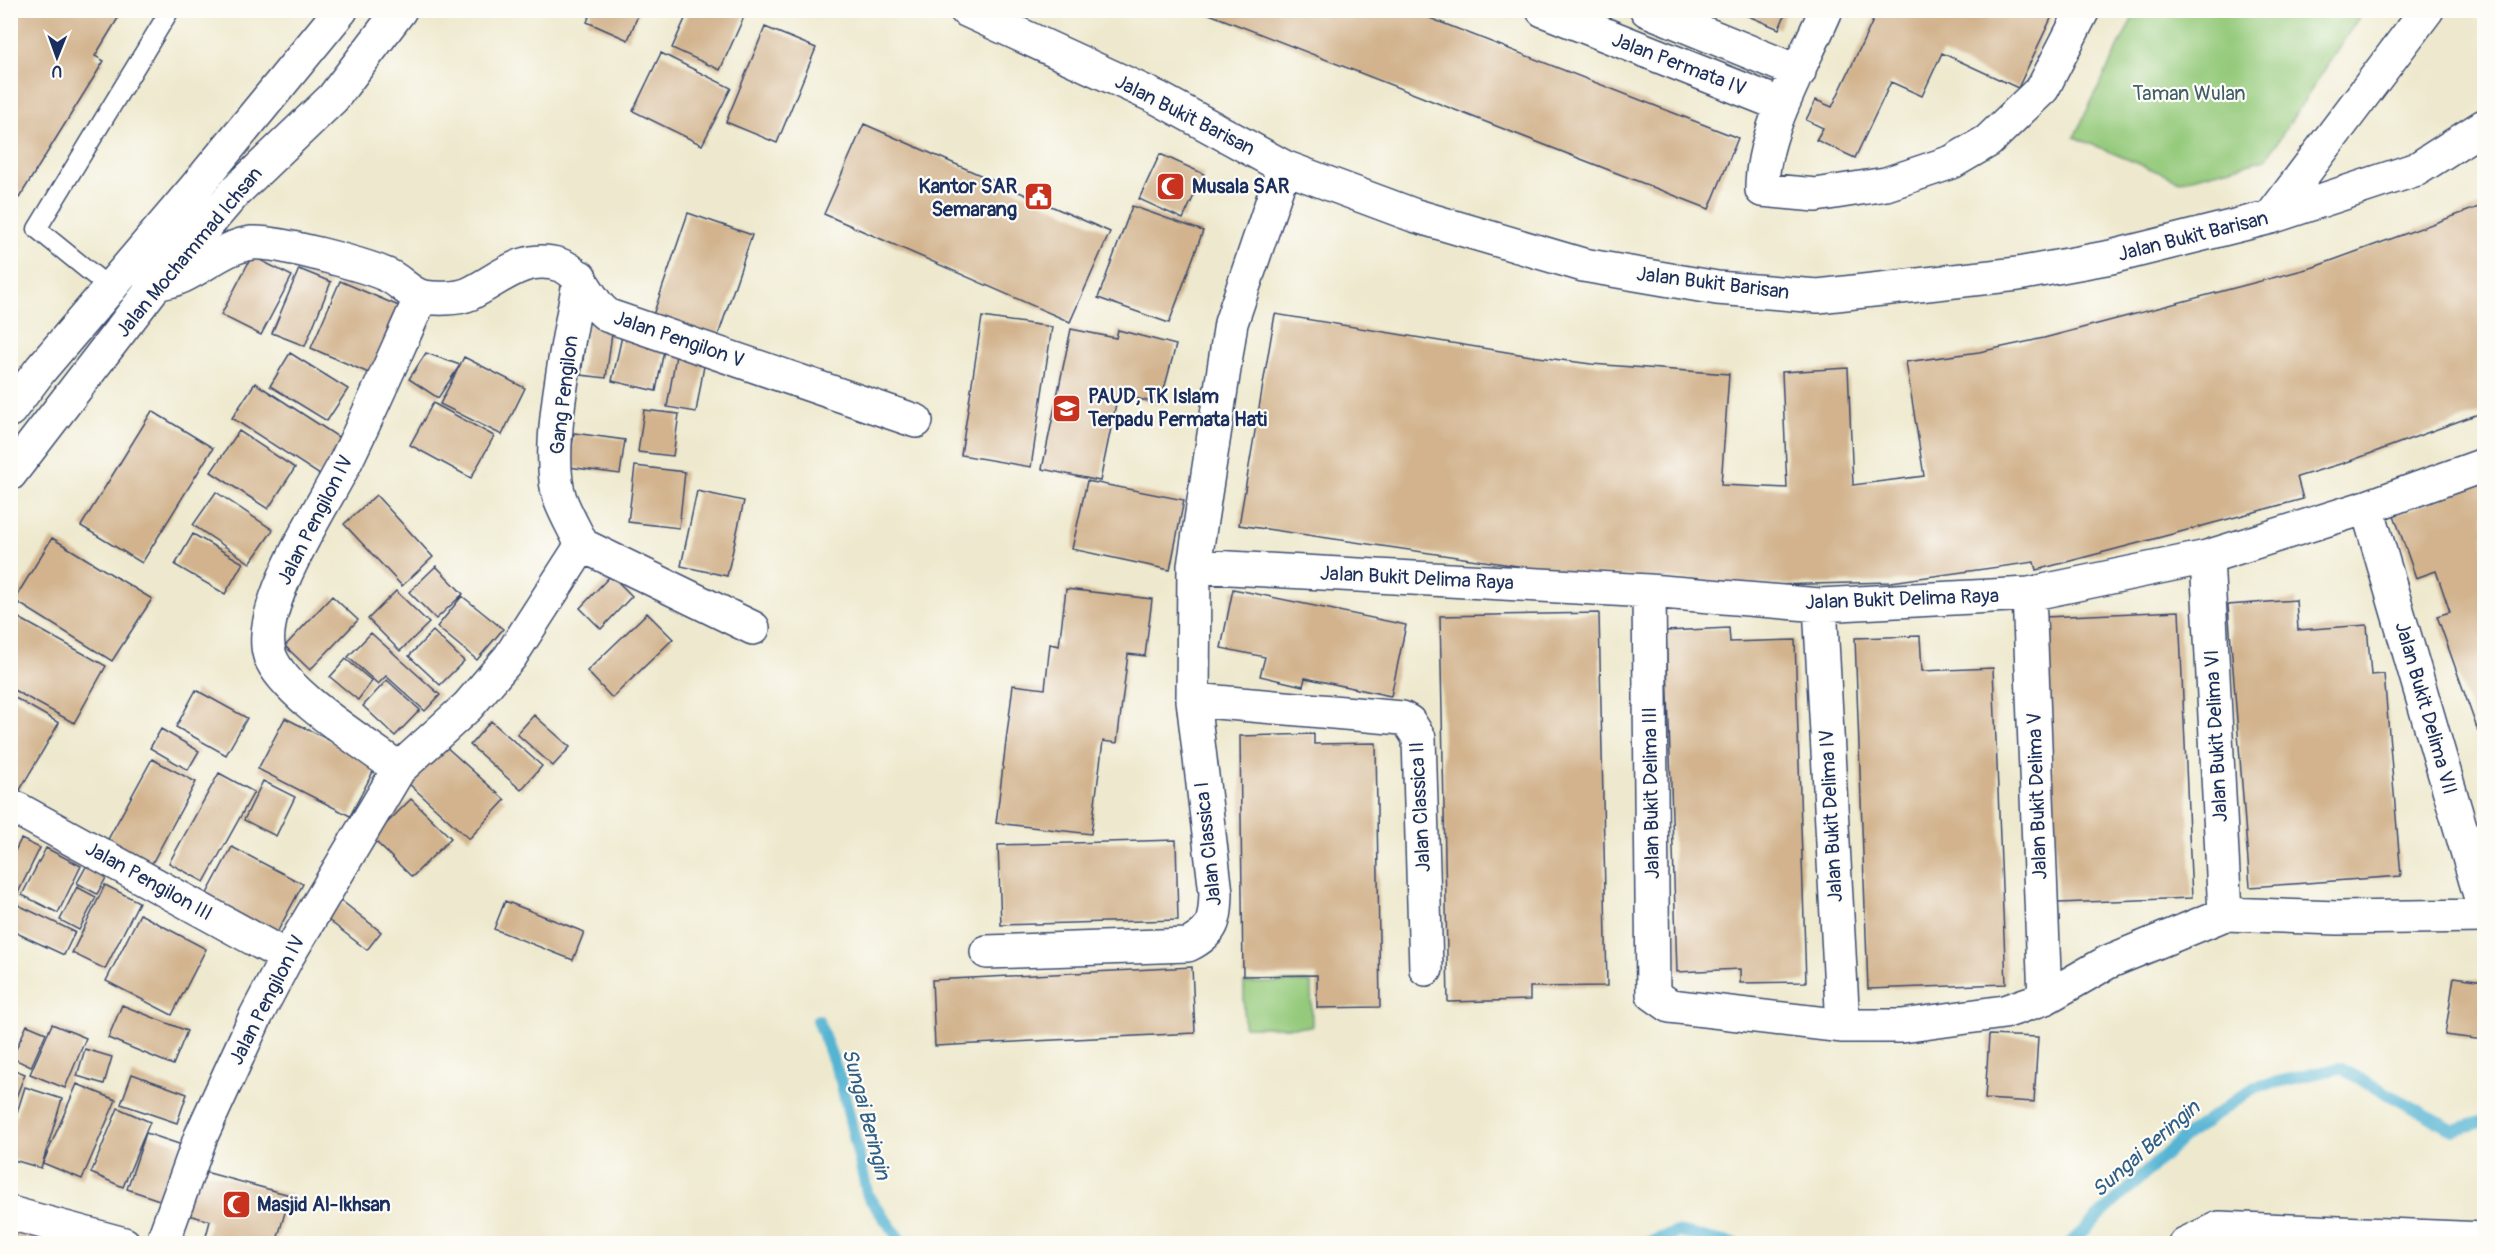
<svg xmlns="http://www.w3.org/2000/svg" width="2495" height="1254" viewBox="0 0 2495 1254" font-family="Pangolin,sans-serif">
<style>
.green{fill:#95ca7c;stroke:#587c6d;stroke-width:1.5}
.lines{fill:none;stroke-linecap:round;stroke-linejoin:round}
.stream{stroke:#54b4d3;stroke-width:12}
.building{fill:#d2b38d}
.lane-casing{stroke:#3b4b6f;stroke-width:21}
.street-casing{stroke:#3b4b6f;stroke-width:36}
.primary-casing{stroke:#3b4b6f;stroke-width:36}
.lane{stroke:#fff;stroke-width:18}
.street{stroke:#fff;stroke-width:33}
.primary{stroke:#fff;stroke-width:33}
.labels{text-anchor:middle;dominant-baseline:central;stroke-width:4.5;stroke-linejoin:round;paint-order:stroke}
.street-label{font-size:20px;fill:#1b2f5e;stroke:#fdfcf7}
.park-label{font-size:20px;fill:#405e67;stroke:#fdfcf7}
.poi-label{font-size:20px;font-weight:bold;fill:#1b2f5e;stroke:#fdfcf7;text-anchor:start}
.water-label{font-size:21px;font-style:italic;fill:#2f5e87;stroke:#fdfcf7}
</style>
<rect width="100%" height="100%" fill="#fdfcf7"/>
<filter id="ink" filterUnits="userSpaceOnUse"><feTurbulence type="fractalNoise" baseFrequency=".0167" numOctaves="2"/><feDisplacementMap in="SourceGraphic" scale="12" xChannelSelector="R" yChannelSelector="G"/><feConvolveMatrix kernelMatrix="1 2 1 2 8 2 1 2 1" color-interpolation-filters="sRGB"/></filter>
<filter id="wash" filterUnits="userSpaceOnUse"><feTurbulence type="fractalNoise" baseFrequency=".008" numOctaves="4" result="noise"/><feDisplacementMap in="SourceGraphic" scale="24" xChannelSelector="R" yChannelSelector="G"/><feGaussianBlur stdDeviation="1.35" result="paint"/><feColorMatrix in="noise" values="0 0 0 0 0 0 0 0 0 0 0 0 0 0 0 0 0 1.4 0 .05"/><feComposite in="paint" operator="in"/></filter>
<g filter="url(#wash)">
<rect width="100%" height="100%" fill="#eee9ce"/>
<path class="green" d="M2136,11V10L2363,11L2266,159L2180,181L2074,137Z
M1311,982L1312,1027H1244V983Z"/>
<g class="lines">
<path class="stream" d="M818,1020L841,1081L868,1196L903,1244
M1645,1244L1678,1232L1735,1244
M2069,1244L2184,1137L2255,1087L2340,1068L2454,1130L2484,1121"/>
</g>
<g id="blocks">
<path class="building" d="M10,10H123L95,56L104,61L19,198L10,193Z
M592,10H640L628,40L587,22Z
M689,10H747L720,70L672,48Z
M1199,10H1409L1738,138L1709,209Z
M1734,10H1787L1779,29Z
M1878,10H2055L2018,88L1942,53L1922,96L1891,82L1855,158L1816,140L1823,128L1806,120L1816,100L1832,107Z
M765,27L816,48L777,143L726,122Z
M661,53L731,88L702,145L633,111Z
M864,124L1110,232L1070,322L824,214Z
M1160,154L1204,174L1183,219L1139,199Z
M2484,205V412L2350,461L2297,477L2303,499L2150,540L2036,570L2034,562L1891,582L1771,585L1551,571L1239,525L1275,314L1531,356L1591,364L1729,374L1721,485L1787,488L1782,372L1848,368L1853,485L1924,476L1906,362L1979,352L2044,338L2314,267Z
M1132,206L1203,231L1169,323L1098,298Z
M688,213L752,235L717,339L652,318Z
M252,256L292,276L261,335L221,315Z
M299,269L331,282L305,346L272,333Z
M340,281L401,307L371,374L311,348Z
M982,317L1052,327L1031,467L961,455Z
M588,323L613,326L606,378L581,375Z
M1071,329L1116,338L1118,330L1176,345L1160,404L1118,394L1100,481L1042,469Z
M622,336L665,345L656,391L612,381Z
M290,353L348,389L327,421L270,386Z
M426,353L460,365L438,398L409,379Z
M676,355L705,360L696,412L667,407Z
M464,357L525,388L502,435L440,404Z
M255,383L346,442L323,477L232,418Z
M433,403L494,436L471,478L410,445Z
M644,410L679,414L673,456L638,452Z
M152,411L213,448L142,563L81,526Z
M239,431L295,468L268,509L211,472Z
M574,433L625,440L620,474L569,467Z
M635,466L685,472L679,528L628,522Z
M1087,481L1184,500L1170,570L1072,549Z
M2484,483V748L2437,616L2450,612L2436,571L2416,578L2394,515Z
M697,491L744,501L727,576L681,566Z
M216,492L273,530L250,563L193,525Z
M376,495L433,557L402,586L344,524Z
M193,534L243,563L225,594L175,565Z
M52,538L152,599L112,661L14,600Z
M436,566L463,594L436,619L409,592Z
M611,575L632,596L601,629L580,608Z
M1066,589L1152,599L1145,656L1128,654L1117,743L1103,741L1091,834L996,823L1013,685L1045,689L1050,644L1059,646Z
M1233,589L1406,625L1391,696L1305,678L1303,686L1260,676L1265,657L1221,648Z
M396,591L429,623L400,651L368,619Z
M332,596L358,620L310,670L285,646Z
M462,596L503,629L477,660L437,627Z
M2296,600L2298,630L2367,625L2371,675L2384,674L2401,876L2250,887L2228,605Z
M2179,611L2192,898L2058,903L2045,617Z
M10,613L106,666L74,723L10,688Z
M647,613L673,639L612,698L587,671Z
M1599,613L1607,986L1530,987V1000L1448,1002L1440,616Z
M1729,628L1730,642L1795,640L1806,982L1740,983V969L1677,972L1666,631Z
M433,631L464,661L440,685L409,656Z
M371,633L440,695L425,711L386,676L378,684L348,657Z
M1920,636L1922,671L1993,668L2006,984L1868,989L1855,638Z
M346,659L372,681L358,700L330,677Z
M387,680L420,710L395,736L363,706Z
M196,690L247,718L226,755L176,727Z
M10,695L59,723L13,802L10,801Z
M534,715L570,747L553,766L517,734Z
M285,718L377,764L350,816L258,769Z
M491,721L542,766L521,790L470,745Z
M161,729L199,751L188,770L150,748Z
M1314,734V744L1376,743L1380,1007L1317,1008V975L1243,976L1240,736Z
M443,744L505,800L469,839L408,783Z
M152,759L196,782L150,867L106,843Z
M219,773L254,792L204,882L169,863Z
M263,781L295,797L276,836L244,820Z
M411,799L451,838L412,877L372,838Z
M21,839L40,848L10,909V861Z
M1176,840L1178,920L1001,925L998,845Z
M232,847L303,884L273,940L202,903Z
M46,848L81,866L58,913L22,895Z
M87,865L107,876L97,894L77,883Z
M105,885L139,902L105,969L72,953Z
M77,887L96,897L79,930L60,920Z
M338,898L381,932L367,950L323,916Z
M505,901L584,932L573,960L494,929Z
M16,904L75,932L64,955L10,930V916Z
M140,914L206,949L172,1015L106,981Z
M1192,967L1195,1033L935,1046L932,980Z
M2454,977L2484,981V1040L2445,1035Z
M122,1005L187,1031L173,1065L108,1038Z
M52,1024L86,1038L65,1088L30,1074Z
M27,1025L46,1033L31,1067L12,1058Z
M1989,1035L2038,1037L2034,1102L1985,1099Z
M85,1049L112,1057L104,1084L77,1076Z
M10,1068L25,1074L11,1110H10Z
M132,1074L187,1094L177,1123L121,1104Z
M77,1084L116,1100L82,1179L43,1163Z
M25,1087L62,1099L41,1168L10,1159V1135Z
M118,1108L150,1122L123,1187L91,1173Z
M146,1133L188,1147L168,1203L127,1189Z
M194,1169L290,1195L276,1244H204L210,1221L182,1213Z
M10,1230L58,1243V1244H10Z"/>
</g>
</g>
<g filter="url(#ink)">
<use href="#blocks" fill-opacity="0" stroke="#3b4b6f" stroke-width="1.5"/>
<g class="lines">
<defs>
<path id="lane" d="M116,293L37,229L170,10"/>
<path id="street" d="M966,10L1158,98L1284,167L1413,215L1583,265L1717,288L1818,296L2018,274L2111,257L2271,217L2417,169L2484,126
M1543,10L1782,105
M1647,10L1799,72
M1826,10C1803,65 1761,132 1762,190L1816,195L1886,184L1952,162L1988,141L2043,88L2083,10
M2271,217L2427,10
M147,275L157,283C192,281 217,247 252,243C276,241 366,265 389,276C400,281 411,295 424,297C436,299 457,299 469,294C499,280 523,253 560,265C586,274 588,303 609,316L916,421
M580,277C571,331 543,451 560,499C566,515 575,530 582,545
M2367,507L2484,909
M582,545L753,628
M2207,557L2225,914
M1194,566L1649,591L1820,605L2029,594L2207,557L2367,507L2484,465
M1649,591L1653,994L1670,1006L1843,1026H1902L2004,1012L2045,998L2108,962L2225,914L2338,918L2484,916
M2029,594L2045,998
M1820,605L1843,1026
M1193,700L1402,718L1409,722L1419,738L1426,969
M399,769C366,744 284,694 270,656C254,608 324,505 345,463C372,408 396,352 421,297
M10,805L287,957
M987,952L1188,945C1214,932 1215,921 1216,893L1193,700L1194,566L1231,323L1284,167
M10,1213L124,1244
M162,1244L201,1136L256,1016L287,957L399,769L468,706L510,657L582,545
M2185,1244L2219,1228L2484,1239"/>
<path id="primary" d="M10,410L41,369L196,187L341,10
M10,474L157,283L236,191L333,98L400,10"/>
</defs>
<use href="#lane" class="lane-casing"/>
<use href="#street" class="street-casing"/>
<use href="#primary" class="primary-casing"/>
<use href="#lane" class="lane"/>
<use href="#street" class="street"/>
<use href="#primary" class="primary"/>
</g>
</g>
<defs>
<symbol id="mosque-square" viewBox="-11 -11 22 22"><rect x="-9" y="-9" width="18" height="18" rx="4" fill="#c8321e" stroke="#fdfcf7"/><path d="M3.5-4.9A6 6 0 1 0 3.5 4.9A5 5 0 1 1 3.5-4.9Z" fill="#fff"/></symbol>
<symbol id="civic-square" viewBox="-11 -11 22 22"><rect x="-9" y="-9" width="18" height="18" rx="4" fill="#c8321e" stroke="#fdfcf7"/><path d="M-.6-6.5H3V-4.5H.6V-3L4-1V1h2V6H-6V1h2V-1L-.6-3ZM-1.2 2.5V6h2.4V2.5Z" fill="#fff"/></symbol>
<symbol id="school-square" viewBox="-11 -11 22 22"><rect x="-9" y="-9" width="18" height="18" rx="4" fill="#c8321e" stroke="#fdfcf7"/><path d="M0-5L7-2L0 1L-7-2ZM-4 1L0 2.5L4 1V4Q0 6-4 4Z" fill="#fff"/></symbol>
</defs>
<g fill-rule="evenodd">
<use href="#mosque-square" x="1154" y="170" width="33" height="33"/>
<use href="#civic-square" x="1022" y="180" width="33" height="33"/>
<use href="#school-square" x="1050" y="392" width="33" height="33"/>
<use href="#mosque-square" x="220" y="1188" width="33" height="33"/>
</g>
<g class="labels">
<g class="street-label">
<text transform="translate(1679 64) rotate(21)">Jalan Permata IV</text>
<text transform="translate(1185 115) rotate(27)">Jalan Bukit Barisan</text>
<text transform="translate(2193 236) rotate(-14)">Jalan Bukit Barisan</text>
<text transform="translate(189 252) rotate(-50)">Jalan Mochammad Ichsan</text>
<text transform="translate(1713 283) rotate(7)">Jalan Bukit Barisan</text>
<text transform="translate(679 339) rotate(19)">Jalan Pengilon V</text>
<text transform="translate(564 395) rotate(-83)">Gang Pengilon</text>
<text transform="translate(315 520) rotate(-63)">Jalan Pengilon IV</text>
<text transform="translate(1417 578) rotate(3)">Jalan Bukit Delima Raya</text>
<text transform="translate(1902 599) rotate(-2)">Jalan Bukit Delima Raya</text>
<text transform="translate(2426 708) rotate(74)">Jalan Bukit Delima VII</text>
<text transform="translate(2216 736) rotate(-93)">Jalan Bukit Delima VI</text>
<text transform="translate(1651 793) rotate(-91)">Jalan Bukit Delima III</text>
<text transform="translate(2037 796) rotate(-92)">Jalan Bukit Delima V</text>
<text transform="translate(1420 807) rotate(-93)">Jalan Classica II</text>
<text transform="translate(1831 816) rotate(-93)">Jalan Bukit Delima IV</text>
<text transform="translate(1208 844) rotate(-96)">Jalan Classica I</text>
<text transform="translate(149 881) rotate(29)">Jalan Pengilon III</text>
<text transform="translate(267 1000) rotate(-63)">Jalan Pengilon IV</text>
</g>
<g class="park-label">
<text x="2189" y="93">Taman Wulan</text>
</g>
<g class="poi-label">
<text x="1017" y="186" text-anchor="end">Kantor SAR<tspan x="1017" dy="23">Semarang</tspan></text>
<text x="1192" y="186">Musala SAR</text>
<text x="1088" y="396">PAUD, TK Islam<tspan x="1088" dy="23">Terpadu Permata Hati</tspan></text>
<text x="257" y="1204">Masjid Al-Ikhsan</text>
</g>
<g class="water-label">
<text transform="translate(866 1114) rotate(75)">Sungai Beringin</text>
<text transform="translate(2146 1149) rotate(-41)">Sungai Beringin</text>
</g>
</g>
<rect width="2495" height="1254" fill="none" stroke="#fdfcf7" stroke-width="36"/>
<g transform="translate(57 57) rotate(181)" stroke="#fdfcf7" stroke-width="4.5" paint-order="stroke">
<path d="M0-4.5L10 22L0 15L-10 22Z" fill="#1b2f5e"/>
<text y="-9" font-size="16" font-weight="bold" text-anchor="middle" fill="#1b2f5e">U</text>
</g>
</svg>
